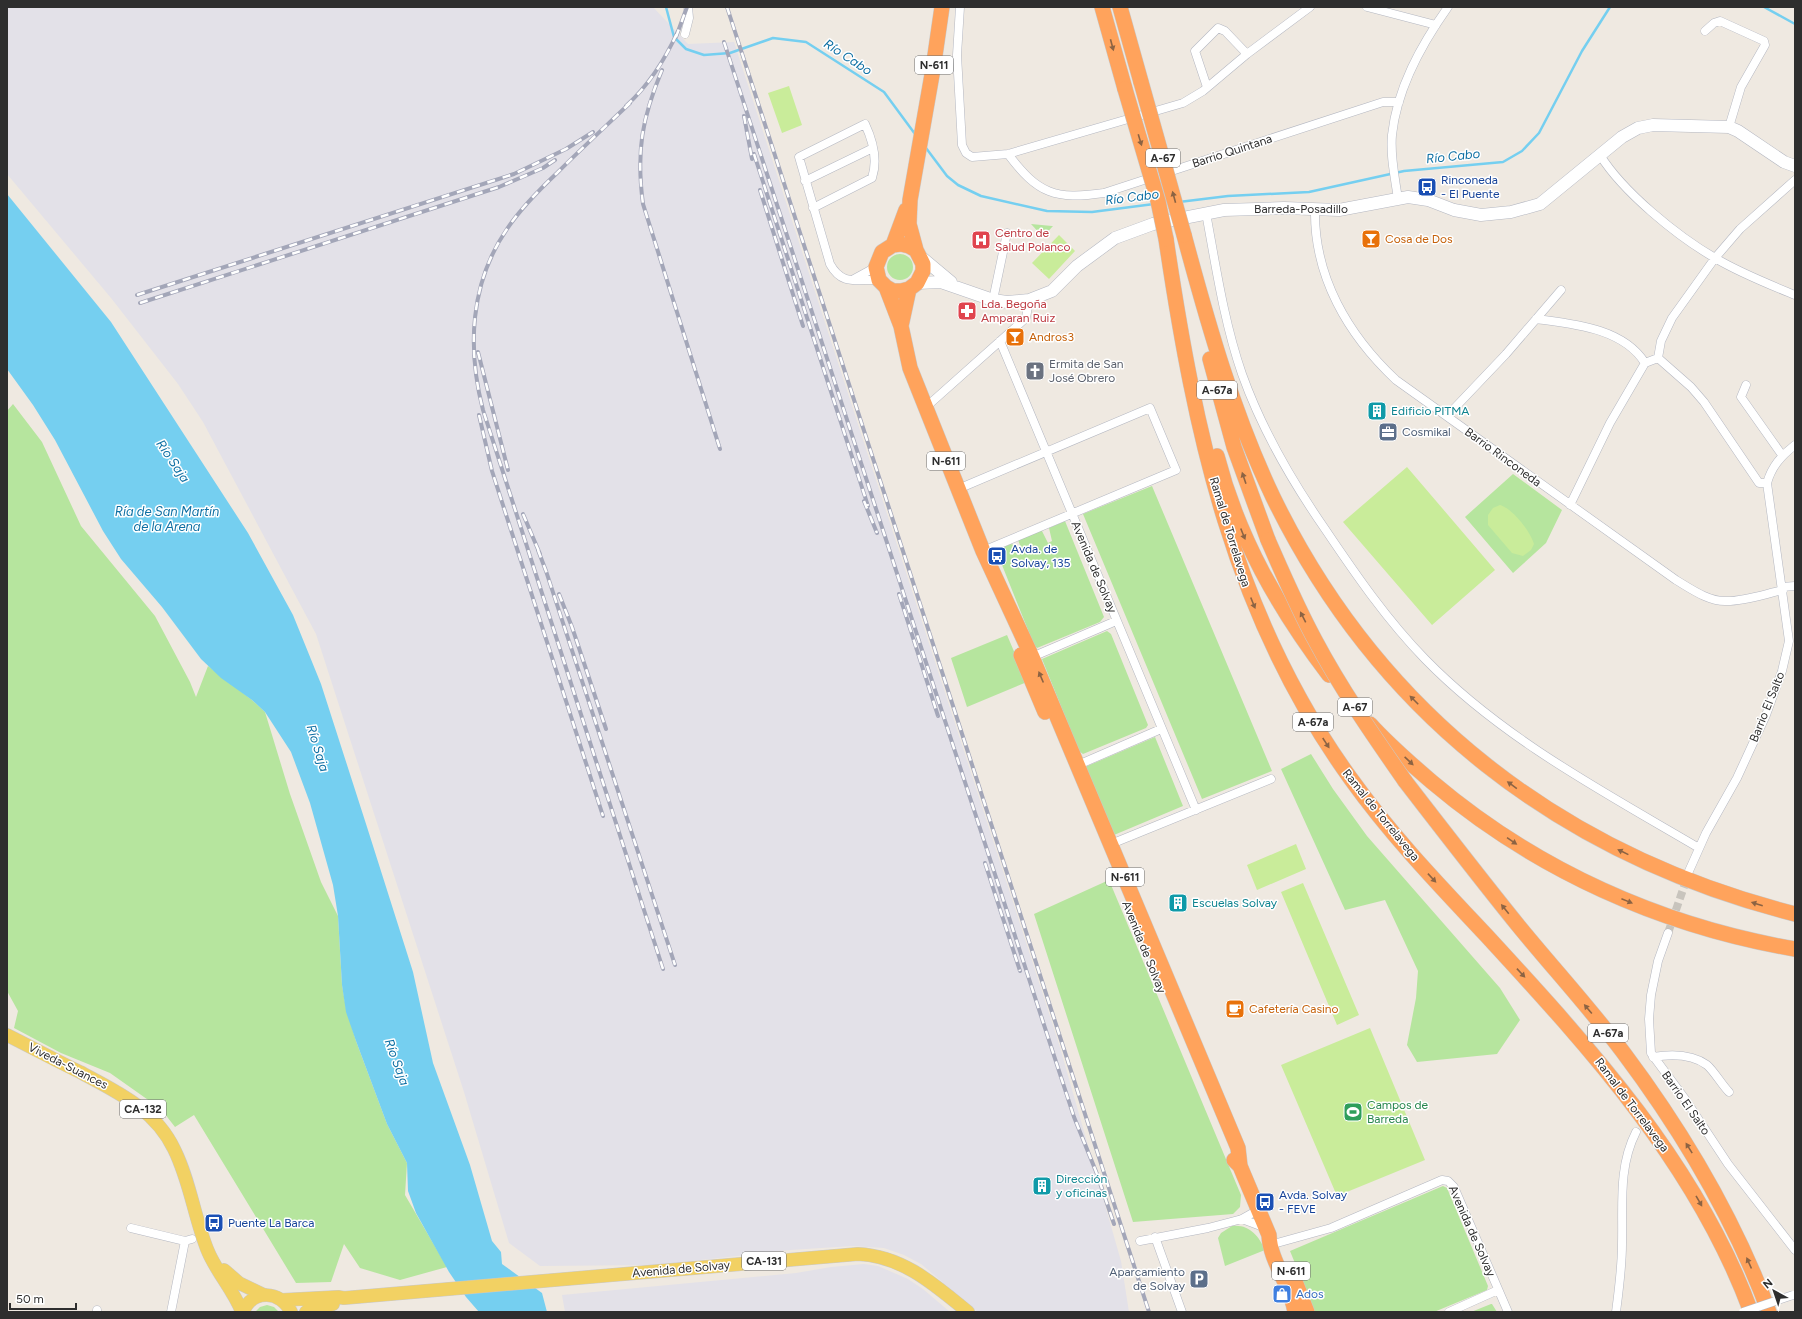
<svg xmlns="http://www.w3.org/2000/svg" width="1802" height="1319" viewBox="0 0 1802 1319" font-family="Figtree,sans-serif">
<style>
.industrial{fill:#e3e1e8}
.green{fill:#b6e59e}
.pitch{fill:#c9ec9a}
.water{fill:#75cff0}
.lines{fill:none;stroke-linecap:round;stroke-linejoin:round}
.stream{stroke:#75cff0;stroke-width:2.5}
.street-tunnel{stroke:#c8c4bd;stroke-width:8;stroke-dasharray:8 4;stroke-linecap:butt}
.street-casing{stroke:#b4b7c1;stroke-width:9}
.secondary-casing{stroke:#b4b7c1;stroke-width:13}
.primary-casing{stroke:#c9c9c9;stroke-width:14}
.highway-casing{stroke:#c9c9c9;stroke-width:16}
.street{stroke:#fff;stroke-width:8}
.secondary{stroke:#fff;stroke-width:12}
.primary{stroke:#f2d163;stroke-width:13}
.highway{stroke:#ffa35c;stroke-width:15}
.rail-casing{stroke:#a3a6b8;stroke-width:4}
.rail{stroke:#fff;stroke-width:2.5;stroke-dasharray:8;stroke-linecap:butt}
.street-bridge-casing{stroke:#b4b7c1;stroke-width:9;stroke-linecap:butt}
.highway-bridge-casing{stroke:#c9c9c9;stroke-width:16;stroke-linecap:butt}
.street-bridge{stroke:#fff;stroke-width:8}
.highway-bridge{stroke:#ffa35c;stroke-width:15}
.oneway{fill:#8c6343}
.labels{text-anchor:middle;dominant-baseline:central;stroke-width:3;stroke-linejoin:round;paint-order:stroke}
.shield{fill:#fff;stroke:#6d6d6d;stroke-width:1}
.shield-label{font-size:11px;font-weight:bold;fill:#2e2e2e}
.street-label{font-size:12px;fill:#2e2e2e;stroke:#fff}
.transit-label{font-size:12px;fill:#164399;stroke:#fff;text-anchor:start}
.health-label{font-size:12px;fill:#be3a42;stroke:#fff;text-anchor:start}
.food-label{font-size:12px;fill:#c56008;stroke:#fff;text-anchor:start}
.worship-label{font-size:12px;fill:#5b616d;stroke:#fff;text-anchor:start}
.culture-label{font-size:12px;fill:#0d838f;stroke:#fff;text-anchor:start}
.service-label{font-size:12px;fill:#4e5e75;stroke:#fff;text-anchor:start}
.leisure-label{font-size:12px;fill:#27864d;stroke:#fff;text-anchor:start}
.shop-label{font-size:12px;fill:#366cbe;stroke:#fff;text-anchor:start}
.water-label{font-size:13px;font-style:italic;fill:#0d6fa3;stroke:#fff}
</style>
<rect width="100%" height="100%" fill="#efe9e1"/>
<path class="industrial" d="M7,7H653L688,44L734,42L1059,1044L1121,1261L1129,1312H978L921,1264L904,1255L884,1248L852,1246L790,1250L655,1265L540,1266L509,1243L464,1092L316,634L203,422L178,384L111,298L7,174Z
M864,1264L878,1266L908,1279L923,1289L950,1312H565L562,1295L796,1273L831,1267Z"/>
<path class="green" d="M1031,224L1052,226H1053L1043,237Z
M887 267a13 13 0 1 1 26 0a13 13 0 1 1-26 0Z
M13,404L42,442L81,526L155,616L190,682L196,697L208,666L252,700L265,712L290,794L321,882L338,916L342,985L346,1008L356,1041L387,1124L407,1163L405,1195L447,1267L400,1280L360,1268L344,1244L331,1282L296,1283L194,1115L175,1127L161,1109L110,1073L61,1053L14,1028L18,1011L7,991V411Z
M1513,474L1562,510L1546,543L1513,573L1465,517Z
M1152,486L1272,771L1202,799L1083,514Z
M1065,521L1104,617L1100,622L1037,648L1034,645L996,550L1011,544L1014,545L1018,555L1023,553L1018,540L1040,531H1042L1048,543L1052,541L1049,528Z
M1107,631L1111,634L1148,725L1146,728L1083,754L1079,751L1042,659Z
M1007,635L1027,682L967,707L951,658Z
M1155,737L1183,806L1114,835L1085,767Z
M1311,754L1333,789L1367,836L1500,988L1520,1020L1497,1054L1417,1062L1407,1045L1416,998L1418,971L1385,900L1345,910L1281,769Z
M1109,880L1241,1195L1240,1207L1233,1214L1133,1222L1034,914Z
M1443,1186L1447,1188L1488,1286L1487,1290L1434,1312H1315L1290,1251Z
M1232,1226C1249,1224 1259,1236 1265,1250L1225,1266L1218,1238L1221,1233Z
M1492,1304L1497,1312H1471L1491,1304Z
M267,1305L274,1307L279,1312H255L260,1307Z"/>
<path class="pitch" d="M789,86L802,125L782,133L768,93Z
M1059,235L1075,251L1049,279L1032,263Z
M1407,467L1495,570L1432,625L1343,522Z
M1500,505C1513,509 1530,531 1534,544L1531,550L1523,556L1512,553L1488,525V515L1493,508Z
M1296,844L1306,869L1257,890L1247,865Z
M1303,883L1359,1015L1337,1025L1281,892Z
M1370,1028L1425,1160L1337,1196L1281,1065Z"/>
<path class="water" d="M7,194L111,322L248,533L293,615L321,684L367,827L413,972L433,1063L470,1165L492,1241L501,1252L502,1264L542,1293L547,1312H479L466,1297L449,1272L416,1213L408,1191L407,1163L387,1124L356,1041L346,1012L342,985L338,916L333,885L310,803L291,752L265,712L252,700L221,678L201,659L162,607L121,559L103,531L55,440L33,405L7,369Z"/>
<g class="lines">
<path class="stream" d="M666,7L674,37L686,49L704,55L730,53L773,38L806,42L884,92L915,134
M1764,7L1795,24
M926,148L947,176L958,185L981,196L1047,211L1092,212L1154,204
M1179,202L1228,196L1309,192L1404,171L1503,162L1522,151L1539,133L1582,51L1610,7"/>
<path class="street-tunnel" d="M1668,933L1688,875"/>
<defs>
<path id="street" d="M960,7L957,55L962,145L966,153L972,157L1008,154L1183,103L1203,91L1247,54L1310,7
M1367,7L1436,25
M1705,31L1714,23L1720,21L1764,41L1765,45L1741,87L1729,127
M685,34L689,18L688,7
M1207,87L1195,51L1218,28L1225,31L1247,54
M1008,154C1038,194 1055,200 1104,193L1383,102H1399
M1600,155C1623,192 1677,236 1715,258C1740,273 1768,284 1795,295
M805,181L873,148
M1398,199C1395,178 1390,156 1392,135C1397,88 1421,45 1448,7
M813,208L872,178C878,160 873,141 865,124L799,157L830,264C842,286 856,279 879,280
M1315,210C1314,277 1348,335 1396,380L1676,580C1691,589 1709,602 1727,601C1745,601 1765,594 1783,590
M1206,213C1216,267 1224,322 1242,374C1262,430 1291,480 1325,529C1356,575 1387,620 1425,659C1503,739 1604,792 1699,848
M854,279L876,267
M993,300L1007,233
M1536,319C1573,324 1623,328 1645,363
M1000,341L1196,810
M1658,358L1661,341L1672,318L1715,258L1740,229L1795,180
M1658,358L1691,387L1704,402L1759,483H1767
M1746,385L1741,397L1782,455
M925,408L1026,318L1029,300
M1447,416L1506,354L1561,290
M958,489L1150,408L1176,470L983,551
M1570,505L1610,423L1645,363L1658,358
M1782,587L1795,586
M1032,657L1116,621
M1078,765L1161,729
M1111,844L1271,779
M1689,871L1706,833L1737,778L1766,715L1782,671L1789,641L1767,483C1772,466 1781,456 1795,445
M1668,933L1658,961L1651,995L1649,1019L1651,1053L1685,1099L1728,1164L1795,1250
M1653,1057C1671,1054 1692,1054 1707,1065C1714,1071 1722,1085 1729,1092
M1242,1219L1266,1228
M131,1228L185,1241L192,1239
M1155,1237L1182,1312
M1140,1241L1208,1228L1242,1219L1258,1210
M1277,1243L1331,1228L1442,1180L1448,1181L1454,1187L1508,1312
M97,1312V1310
M171,1312L185,1241
M1449,1312L1498,1290
M1616,1312C1619,1289 1622,1267 1622,1244C1623,1206 1618,1167 1636,1132"/>
<path id="secondary" d="M921,257L951,282
M917,283L941,282L993,300L1007,302L1029,300L1052,291L1077,266L1115,238L1153,224L1224,210L1284,208L1339,210L1408,197L1428,200L1454,210L1481,215L1511,212L1540,204L1622,137L1638,128L1653,125L1729,127L1738,131L1784,162L1795,166"/>
<path id="primary" d="M7,1035C31,1047 55,1060 80,1072C117,1092 155,1109 174,1149C190,1181 194,1216 207,1249C216,1272 233,1289 242,1312
M224,1270L239,1283L264,1295
M282,1300L338,1297L344,1298L858,1254C903,1256 935,1285 968,1312
M243,1312C252,1289 281,1290 291,1312
M306,1312L317,1307L333,1304"/>
<path id="highway" d="M1102,7L1125,89
M1120,7L1141,82
M1184,235C1208,324 1233,413 1273,497C1379,715 1562,855 1795,914
M1166,239C1195,434 1233,616 1351,779C1391,835 1439,885 1486,935C1591,1049 1697,1165 1751,1312
M893,245L906,210
M916,250L909,224L910,200L933,69L942,7
M886,287L893,291H901L909,289L917,283L923,271V264L916,250L909,246L901,244L893,245L882,252L876,267L879,280L886,287L901,326L910,368L983,551L1032,657L1238,1148L1240,1166
M901,326L909,289
M1210,359L1234,447L1268,540
M1217,456C1238,538 1279,609 1329,675
M1021,655L1045,712
M1370,724C1389,745 1411,764 1432,782C1536,870 1661,926 1795,949
M1405,781C1442,829 1479,877 1517,924C1552,967 1590,1008 1623,1052C1683,1132 1734,1218 1769,1312
M1234,1160L1240,1166L1269,1235C1270,1262 1291,1285 1295,1312
M1293,1276L1307,1312"/>
</defs>
<use href="#street" class="street-casing"/>
<use href="#secondary" class="secondary-casing"/>
<use href="#primary" class="primary-casing"/>
<use href="#highway" class="highway-casing"/>
<use href="#street" class="street"/>
<use href="#secondary" class="secondary"/>
<use href="#primary" class="primary"/>
<use href="#highway" class="highway"/>
<defs>
<path id="rail" d="M727,7L1149,1312
M676,37L687,7
M724,42L1074,1117L1097,1174L1114,1224
M662,70C642,118 636,151 643,204L720,449
M630,103C606,126 581,149 557,173C539,190 521,208 507,229C470,283 467,348 483,410L663,969
M626,106C649,85 665,60 678,31
M744,116L752,159
M754,154L868,506
M760,190L803,326
M137,295L514,174L566,149L593,132
M140,303L499,187L543,168L555,160
M478,352L508,470
M479,415L492,471L603,816
M864,501L877,533
M523,514L540,554
M538,550L546,571L675,965
M559,594L572,627L606,729
M899,594L938,716
M985,863L1020,971"/>
</defs>
<use href="#rail" class="rail-casing"/>
<use href="#rail" class="rail"/>
<defs>
<path id="street-bridge" d="M1743,1312L1793,1295"/>
<path id="highway-bridge" d="M1141,82L1184,235
M1125,89L1158,201L1166,239
M1268,540C1283,574 1297,607 1315,640C1341,689 1373,735 1405,781"/>
</defs>
<use href="#street-bridge" class="street-bridge-casing"/>
<use href="#highway-bridge" class="highway-bridge-casing"/>
<use href="#street-bridge" class="street-bridge"/>
<use href="#highway-bridge" class="highway-bridge"/>
</g>
<defs><path id="oneway-solid" d="M-6-.8H1V-3.2L6.5 0L1 3.2V.8H-6Z"/></defs>
<g class="oneway">
<use href="#oneway-solid" transform="translate(1112 45) rotate(75)"/>
<use href="#oneway-solid" transform="translate(1140 140) rotate(73)"/>
<use href="#oneway-solid" transform="translate(1174 197) rotate(-105)"/>
<use href="#oneway-solid" transform="translate(1244 478) rotate(-109)"/>
<use href="#oneway-solid" transform="translate(1243 534) rotate(68)"/>
<use href="#oneway-solid" transform="translate(1253 603) rotate(68)"/>
<use href="#oneway-solid" transform="translate(1303 617) rotate(-117)"/>
<use href="#oneway-solid" transform="translate(1041 677) rotate(-113)"/>
<use href="#oneway-solid" transform="translate(1414 700) rotate(-135)"/>
<use href="#oneway-solid" transform="translate(1326 743) rotate(57)"/>
<use href="#oneway-solid" transform="translate(1409 761) rotate(43)"/>
<use href="#oneway-solid" transform="translate(1512 785) rotate(-144)"/>
<use href="#oneway-solid" transform="translate(1512 841) rotate(34)"/>
<use href="#oneway-solid" transform="translate(1623 852) rotate(-154)"/>
<use href="#oneway-solid" transform="translate(1432 878) rotate(47)"/>
<use href="#oneway-solid" transform="translate(1627 901) rotate(22)"/>
<use href="#oneway-solid" transform="translate(1757 904) rotate(-163)"/>
<use href="#oneway-solid" transform="translate(1505 909) rotate(-129)"/>
<use href="#oneway-solid" transform="translate(1521 973) rotate(47)"/>
<use href="#oneway-solid" transform="translate(1588 1009) rotate(-130)"/>
<use href="#oneway-solid" transform="translate(1689 1148) rotate(-122)"/>
<use href="#oneway-solid" transform="translate(1699 1201) rotate(60)"/>
<use href="#oneway-solid" transform="translate(1749 1263) rotate(-114)"/>
</g>
<defs>
<symbol id="bus-square" viewBox="-11 -11 22 22"><rect x="-9" y="-9" width="18" height="18" rx="4" fill="#1a4fb4" stroke="#fff"/><path d="M-5-6H5V4H4V6H2V4H-2V6H-4V4H-5ZM-3.5-4V0h7V-4ZM-3.5 1.2v1.5H-2V1.2ZM2 1.2v1.5H3.5V1.2Z" fill="#fff"/></symbol>
<symbol id="bar-square" viewBox="-11 -11 22 22"><rect x="-9" y="-9" width="18" height="18" rx="4" fill="#e8710a" stroke="#fff"/><path d="M-6-5H6L.8 .8V4.5H3.5V6h-7V4.5H-.8V.8Z" fill="#fff"/></symbol>
<symbol id="hospital-square" viewBox="-11 -11 22 22"><rect x="-9" y="-9" width="18" height="18" rx="4" fill="#e0444e" stroke="#fff"/><path d="M-5-5h3v3.5h4V-5h3V5h-3V1.5h-4V5h-3Z" fill="#fff"/></symbol>
<symbol id="pharmacy-square" viewBox="-11 -11 22 22"><rect x="-9" y="-9" width="18" height="18" rx="4" fill="#e0444e" stroke="#fff"/><path d="M-2-6h4v4h4v4h-4v4h-4v-4h-4v-4h4Z" fill="#fff"/></symbol>
<symbol id="church-square" viewBox="-11 -11 22 22"><rect x="-9" y="-9" width="18" height="18" rx="4" fill="#6b7280" stroke="#fff"/><path d="M-1.2-6h2.4v3.5h3.3v2.4h-3.3V6h-2.4V-.1h-3.3v-2.4h3.3Z" fill="#fff"/></symbol>
<symbol id="building-square" viewBox="-11 -11 22 22"><rect x="-9" y="-9" width="18" height="18" rx="4" fill="#0f9aa8" stroke="#fff"/><path d="M-4-6H4V6H1V3H-1V6H-4ZM-2.5-4.3h1.7v1.8h-1.7ZM.8-4.3h1.7v1.8H.8ZM-2.5-1h1.7V.8h-1.7ZM.8-1h1.7V.8H.8Z" fill="#fff"/></symbol>
<symbol id="office-square" viewBox="-11 -11 22 22"><rect x="-9" y="-9" width="18" height="18" rx="4" fill="#5c6f8a" stroke="#fff"/><path d="M-6-3h4V-5.5h4V-3h4V5H-6ZM-1-4.5V-3h2v-1.5ZM-6 0V1H6V0Z" fill="#fff"/></symbol>
<symbol id="cafe-square" viewBox="-11 -11 22 22"><rect x="-9" y="-9" width="18" height="18" rx="4" fill="#e8710a" stroke="#fff"/><path d="M-5.5-4.5H6V0H3Q3 3.5 0 3.5H-2.5Q-5.5 3.5-5.5 0ZM3-3.2v2h1.7v-2ZM-6 4.5H4V6H-6Z" fill="#fff"/></symbol>
<symbol id="stadium-square" viewBox="-11 -11 22 22"><rect x="-9" y="-9" width="18" height="18" rx="4" fill="#2e9e5b" stroke="#fff"/><path d="M0-5a6.5 5 0 1 0 0 10a6.5 5 0 1 0 0-10ZM-3.5-1.8h7v3.6h-7Z" fill="#fff"/></symbol>
<symbol id="parking-square" viewBox="-11 -11 22 22"><rect x="-9" y="-9" width="18" height="18" rx="4" fill="#5c6f8a" stroke="#fff"/><path d="M-3.5-5.5H1a3.5 3.5 0 0 1 0 7H-1V5.5H-3.5ZM-1-3.4V-.6H.8a1.4 1.4 0 0 0 0-2.8Z" fill="#fff"/></symbol>
<symbol id="shop-square" viewBox="-11 -11 22 22"><rect x="-9" y="-9" width="18" height="18" rx="4" fill="#3f7fe0" stroke="#fff"/><path d="M-5-2.5h2.3a2.7 3.5 0 0 1 5.4 0H5L5.5 6h-11ZM-1.5-2.5h3a1.5 2.3 0 0 0-3 0Z" fill="#fff"/></symbol>
</defs>
<g fill-rule="evenodd">
<use href="#bus-square" x="1416" y="176" width="22" height="22"/>
<use href="#bar-square" x="1360" y="228" width="22" height="22"/>
<use href="#hospital-square" x="970" y="229" width="22" height="22"/>
<use href="#pharmacy-square" x="956" y="300" width="22" height="22"/>
<use href="#bar-square" x="1004" y="326" width="22" height="22"/>
<use href="#church-square" x="1024" y="360" width="22" height="22"/>
<use href="#building-square" x="1366" y="400" width="22" height="22"/>
<use href="#office-square" x="1377" y="421" width="22" height="22"/>
<use href="#bus-square" x="986" y="545" width="22" height="22"/>
<use href="#building-square" x="1167" y="892" width="22" height="22"/>
<use href="#cafe-square" x="1224" y="998" width="22" height="22"/>
<use href="#stadium-square" x="1342" y="1101" width="22" height="22"/>
<use href="#building-square" x="1031" y="1175" width="22" height="22"/>
<use href="#bus-square" x="1254" y="1191" width="22" height="22"/>
<use href="#bus-square" x="203" y="1212" width="22" height="22"/>
<use href="#parking-square" x="1188" y="1268" width="22" height="22"/>
<use href="#shop-square" x="1271" y="1283" width="22" height="22"/>
</g>
<g class="labels">
<g class="shield">
<rect x="915" y="56" width="38" height="18" rx="3"/>
<rect x="1146" y="149" width="34" height="18" rx="3"/>
<rect x="1197" y="381" width="40" height="18" rx="3"/>
<rect x="927" y="452" width="38" height="18" rx="3"/>
<rect x="1338" y="698" width="34" height="18" rx="3"/>
<rect x="1293" y="713" width="40" height="18" rx="3"/>
<rect x="1106" y="868" width="38" height="18" rx="3"/>
<rect x="1588" y="1024" width="40" height="18" rx="3"/>
<rect x="120" y="1100" width="46" height="18" rx="3"/>
<rect x="742" y="1252" width="44" height="18" rx="3"/>
<rect x="1272" y="1262" width="38" height="18" rx="3"/>
</g>
<g class="shield-label">
<text x="934" y="65">N-611</text>
<text x="1163" y="158">A-67</text>
<text x="1217" y="390">A-67a</text>
<text x="946" y="461">N-611</text>
<text x="1355" y="707">A-67</text>
<text x="1313" y="722">A-67a</text>
<text x="1125" y="877">N-611</text>
<text x="1608" y="1033">A-67a</text>
<text x="143" y="1109">CA-132</text>
<text x="764" y="1261">CA-131</text>
<text x="1291" y="1271">N-611</text>
</g>
<g class="street-label">
<text transform="translate(1232 151) rotate(-18)">Barrio Quintana</text>
<text x="1301" y="209">Barreda-Posadillo</text>
<text transform="translate(1503 457) rotate(36)">Barrio Rinconeda</text>
<text transform="translate(1230 532) rotate(73)">Ramal de Torrelavega</text>
<text transform="translate(1094 567) rotate(67)">Avenida de Solvay</text>
<text transform="translate(1767 707) rotate(-68)">Barrio El Salto</text>
<text transform="translate(1381 815) rotate(51)">Ramal de Torrelavega</text>
<text transform="translate(1144 947) rotate(68)">Avenida de Solvay</text>
<text transform="translate(68 1066) rotate(27)">Viveda-Suances</text>
<text transform="translate(1686 1103) rotate(55)">Barrio El Salto</text>
<text transform="translate(1632 1105) rotate(53)">Ramal de Torrelavega</text>
<text transform="translate(1472 1231) rotate(66)">Avenida de Solvay</text>
<text transform="translate(681 1269) rotate(-5)">Avenida de Solvay</text>
</g>
<g class="transit-label">
<text x="1441" y="180">Rinconeda<tspan x="1441" dy="14">- El Puente</tspan></text>
<text x="1011" y="549">Avda. de<tspan x="1011" dy="14">Solvay, 135</tspan></text>
<text x="1279" y="1195">Avda. Solvay<tspan x="1279" dy="14">- FEVE</tspan></text>
<text x="228" y="1223">Puente La Barca</text>
</g>
<g class="health-label">
<text x="995" y="233">Centro de<tspan x="995" dy="14">Salud Polanco</tspan></text>
<text x="981" y="304">Lda. Begoña<tspan x="981" dy="14">Amparan Ruiz</tspan></text>
</g>
<g class="food-label">
<text x="1385" y="239">Cosa de Dos</text>
<text x="1029" y="337">Andros3</text>
<text x="1249" y="1009">Cafetería Casino</text>
</g>
<g class="worship-label">
<text x="1049" y="364">Ermita de San<tspan x="1049" dy="14">José Obrero</tspan></text>
</g>
<g class="culture-label">
<text x="1391" y="411">Edificio PITMA</text>
<text x="1192" y="903">Escuelas Solvay</text>
<text x="1056" y="1179">Dirección<tspan x="1056" dy="14">y oficinas</tspan></text>
</g>
<g class="service-label">
<text x="1402" y="432">Cosmikal</text>
<text x="1185" y="1272" text-anchor="end">Aparcamiento<tspan x="1185" dy="14">de Solvay</tspan></text>
</g>
<g class="leisure-label">
<text x="1367" y="1105">Campos de<tspan x="1367" dy="14">Barreda</tspan></text>
</g>
<g class="shop-label">
<text x="1296" y="1294">Ados</text>
</g>
<g class="water-label">
<text transform="translate(848 57) rotate(33)">Río Cabo</text>
<text transform="translate(1453 156) rotate(-6)">Río Cabo</text>
<text transform="translate(1132 197) rotate(-7)">Río Cabo</text>
<text transform="translate(173 461) rotate(56)">Río Saja</text>
<text x="167" y="511">Ría de San Martín<tspan x="167" dy="15">de la Arena</tspan></text>
<text transform="translate(318 748) rotate(73)">Río Saja</text>
<text transform="translate(397 1062) rotate(70)">Río Saja</text>
</g>
</g>
<rect width="1802" height="1319" fill="none" stroke="#2e2e2e" stroke-width="16"/>
<g transform="translate(1774 1291) rotate(320)" stroke="#ffffff" stroke-width="3" paint-order="stroke">
<path d="M0-3L7 15L0 10L-7 15Z" fill="#2e2e2e"/>
<text y="-6" font-size="11" font-weight="bold" text-anchor="middle" fill="#2e2e2e">N</text>
</g>
<path d="M10 1303v6h66v-6" fill="none" stroke="#2e2e2e" stroke-width="2"/>
<text x="16" y="1303" font-size="12" fill="#2e2e2e" stroke="#ffffff" stroke-width="3" paint-order="stroke">50 m</text>
</svg>
